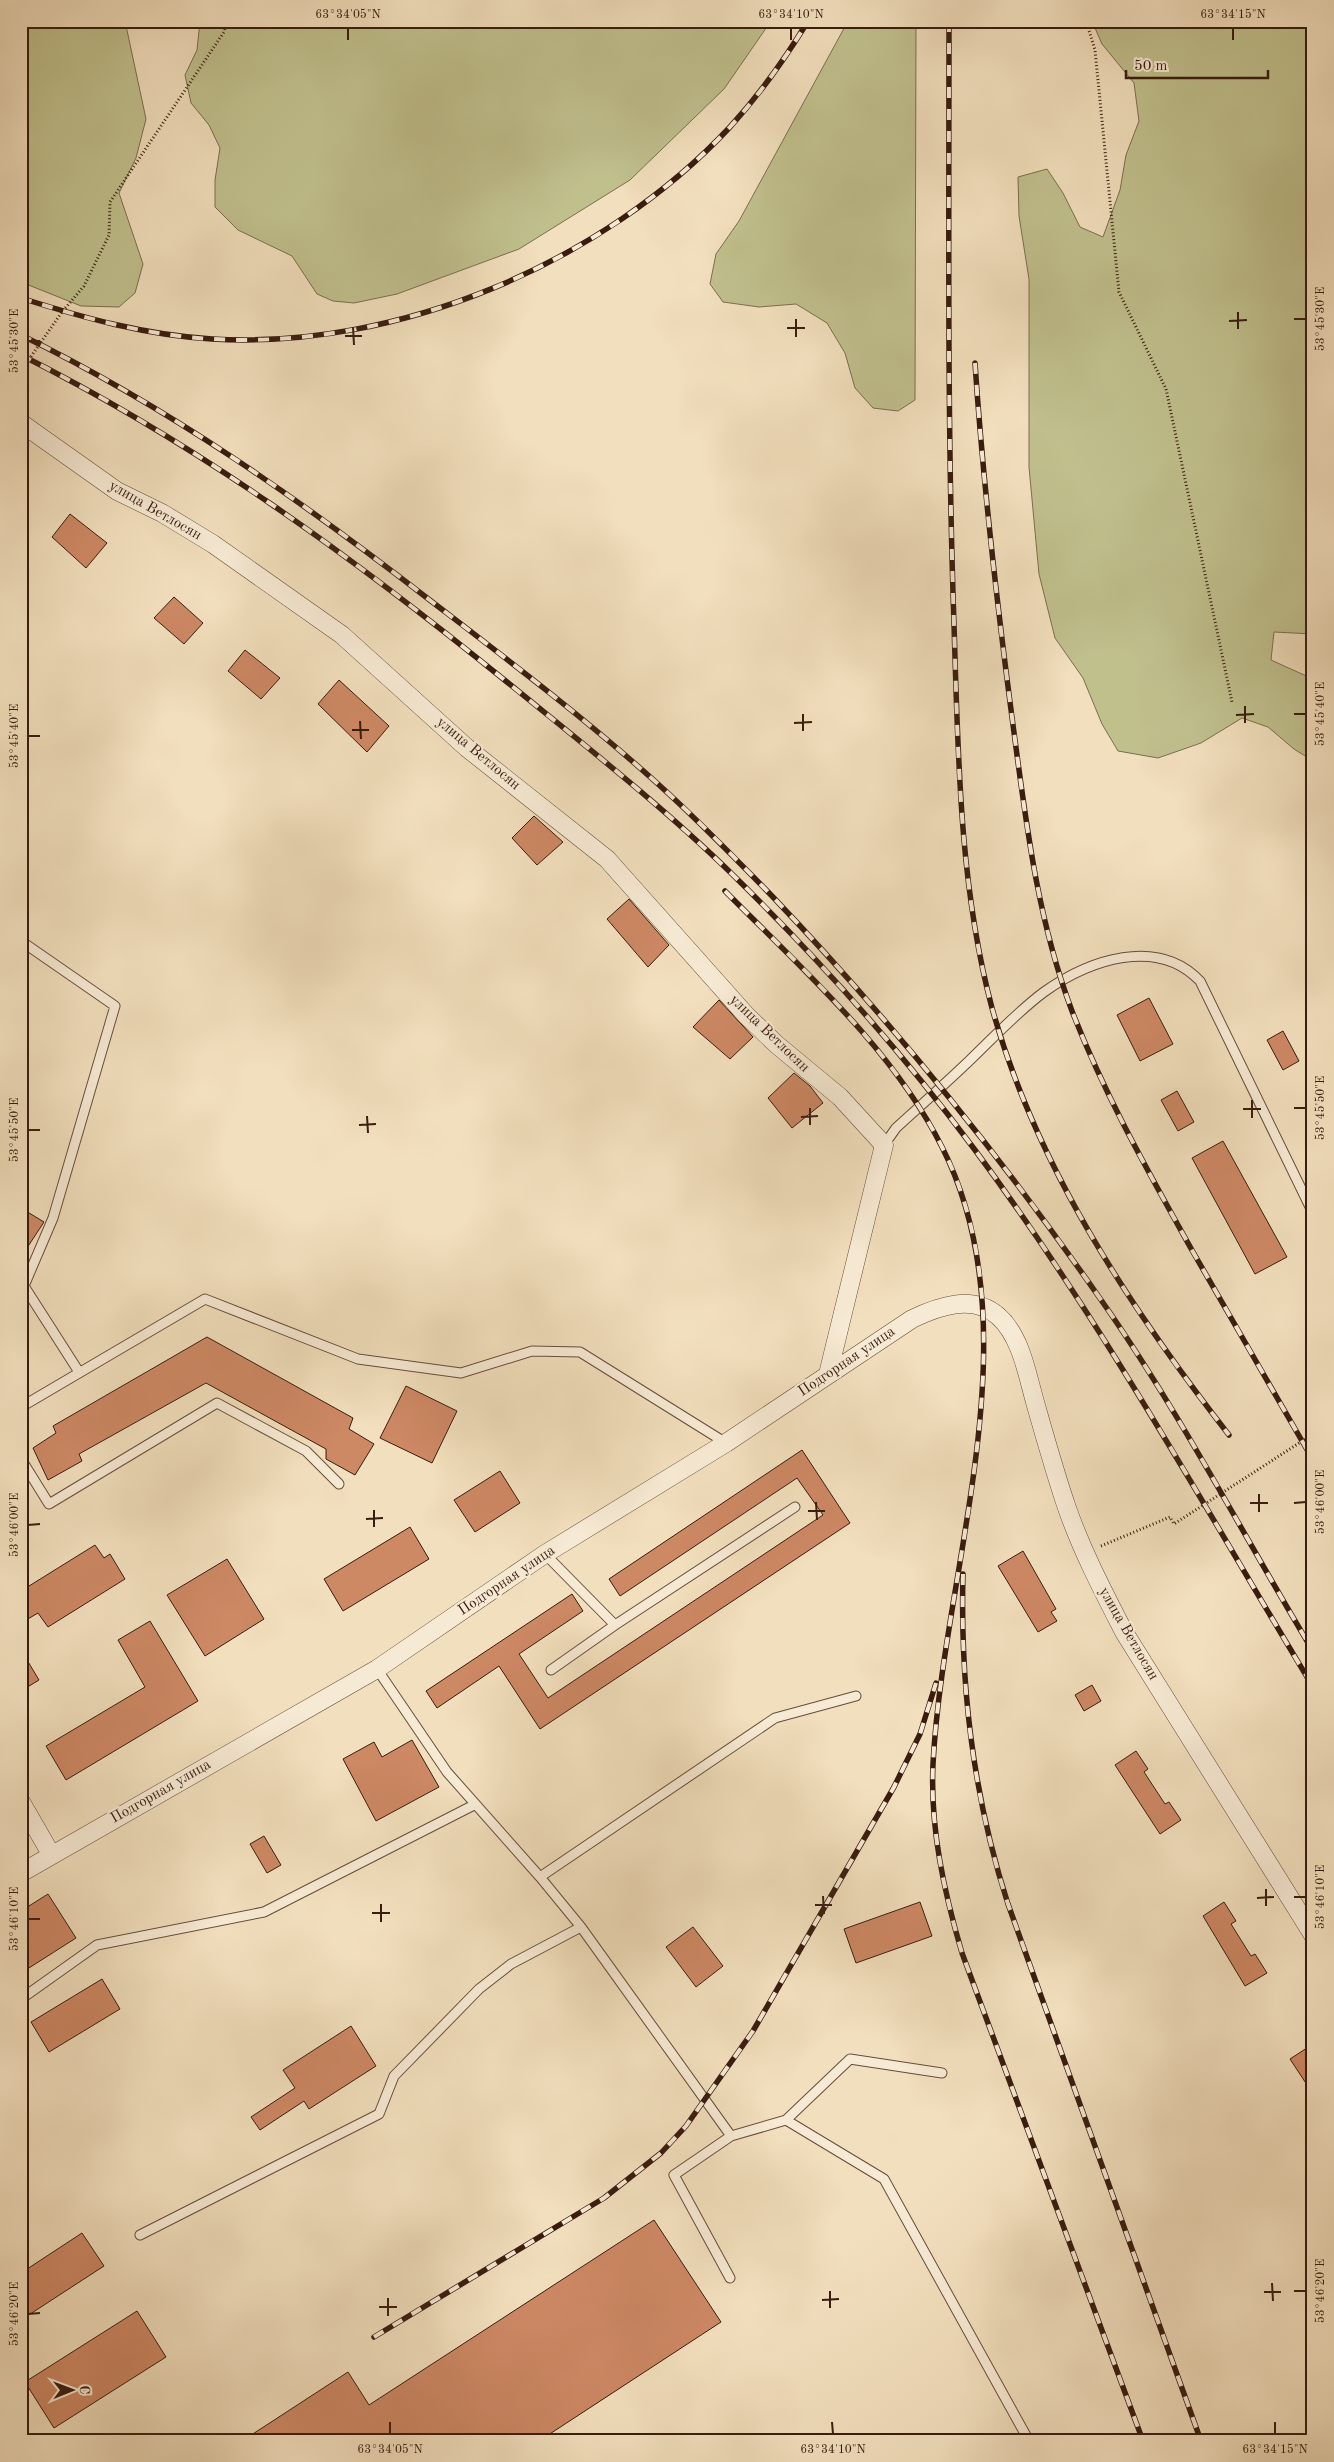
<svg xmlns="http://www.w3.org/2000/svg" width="1334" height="2462" viewBox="0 0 1334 2462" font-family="'Old Standard TT',serif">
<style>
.green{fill:#c0c08d;stroke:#7c6e4e}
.building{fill:#cd8864;stroke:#391c0f}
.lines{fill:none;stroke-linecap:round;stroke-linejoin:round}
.lane-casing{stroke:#674d3a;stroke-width:11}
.street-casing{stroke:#674d3a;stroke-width:19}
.path{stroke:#391c0f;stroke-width:3;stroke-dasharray:1 2.5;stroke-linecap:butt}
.lane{stroke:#f7ead4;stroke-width:9}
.street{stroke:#f7ead4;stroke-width:18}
.rail-casing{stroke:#391c0f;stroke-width:5.5}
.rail{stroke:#f7ead4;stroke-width:4;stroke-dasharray:11;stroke-linecap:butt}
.ticks{fill:none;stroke:#391c0f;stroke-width:2}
.labels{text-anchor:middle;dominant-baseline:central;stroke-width:4.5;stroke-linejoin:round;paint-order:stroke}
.street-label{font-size:15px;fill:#391c0f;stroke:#f7ead4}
.neatline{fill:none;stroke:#391c0f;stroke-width:2}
.ticks-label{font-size:12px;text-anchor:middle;fill:#391c0f}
</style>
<rect width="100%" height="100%" fill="#f2dfbd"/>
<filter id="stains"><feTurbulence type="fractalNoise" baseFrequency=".004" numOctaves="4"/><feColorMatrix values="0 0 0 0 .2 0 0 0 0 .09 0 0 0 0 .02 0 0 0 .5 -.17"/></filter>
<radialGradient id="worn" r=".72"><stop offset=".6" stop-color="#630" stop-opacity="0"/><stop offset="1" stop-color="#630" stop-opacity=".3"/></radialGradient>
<path class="green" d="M21,21H125L146,119L136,158L119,193L143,264L135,293L119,307L81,306L21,282Z
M200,21H771L724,89L630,180L519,249L397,294L354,303L333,301L317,294L292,256L238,230L215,207V180L220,148L209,125L191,103L185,75L197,50Z
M848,21H916L915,400L898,411L873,408L855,388L845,353L827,323L796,304L759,307L723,302L710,284L716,254L739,221Z
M1092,21H1313V634L1274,632L1271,660L1313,679V761L1294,749L1268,727L1242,718L1201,743L1158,758L1118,751L1102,724L1083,678L1055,638L1039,574L1029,467V279L1019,216L1018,177L1047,169L1063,193L1080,227L1103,237L1120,190L1126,155L1139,121L1134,83L1102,44Z"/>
<path class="building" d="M70,514L107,543L86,568L52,537Z
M174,597L203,623L184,644L154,618Z
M245,650L280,678L261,699L228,671Z
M339,680L389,726L367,752L318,704Z
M534,816L563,842L537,865L512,838Z
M629,899L669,945L648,967L607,919Z
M1149,998L1173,1044L1140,1061L1117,1015Z
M719,1000L753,1037L730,1059L693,1027Z
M1283,1031L1299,1061L1283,1070L1267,1040Z
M794,1073L810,1086L823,1103L792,1128L768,1098Z
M1177,1091L1194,1122L1178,1131L1161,1100Z
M1223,1141L1287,1257L1255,1274L1192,1158Z
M21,1208L44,1222L21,1257Z
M207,1337L353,1418L349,1429L374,1444L355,1475L326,1459V1449L206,1383L79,1454L82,1461L48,1480L33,1448L56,1433L53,1426Z
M406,1386L457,1411L432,1463L380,1438Z
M802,1450L850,1523L540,1729L499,1666L437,1708L426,1691L572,1594L583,1611L519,1654L548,1698L823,1515L797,1478L620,1596L609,1579Z
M500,1471L520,1503L475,1532L454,1500Z
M410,1527L429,1559L343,1611L324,1579Z
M95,1545L104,1558L110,1554L125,1579L48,1627L38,1613L21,1623V1591Z
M1023,1551L1056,1609L1051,1612L1057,1621L1038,1632L998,1566Z
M227,1559L264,1619L205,1656L167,1595Z
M150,1621L198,1701L66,1780L46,1746L145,1687L118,1640Z
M21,1650L39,1680L21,1691Z
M1092,1685L1101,1701L1084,1711L1075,1695Z
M412,1740L439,1787L376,1821L343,1759L374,1742L382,1757Z
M1136,1751L1148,1769L1144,1772L1165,1804L1169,1802L1181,1820L1160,1834L1115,1765Z
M264,1836L281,1865L267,1873L250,1844Z
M48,1894L76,1938L21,1973V1911Z
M920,1902L932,1936L856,1963L844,1929Z
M1224,1902L1236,1921L1231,1924L1251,1956L1255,1954L1267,1973L1245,1986L1203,1916Z
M693,1927L723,1966L696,1987L666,1947Z
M102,1979L120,2009L49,2052L31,2022Z
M351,2026L376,2066L309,2109L304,2101L260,2130L251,2117L295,2088L283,2070Z
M1313,2044V2094L1290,2059Z
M654,2220L721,2322L539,2441H242L348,2372L369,2405Z
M82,2233L104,2266L21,2320V2273Z
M137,2311L166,2357L54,2428L25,2382Z"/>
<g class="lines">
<defs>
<path id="lane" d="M21,941L115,1006L53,1218L24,1286L79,1372
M884,1145L896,1128C920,1106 945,1084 969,1061C993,1038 1017,1012 1044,992C1089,960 1157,936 1200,981L1313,1213
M21,1407L205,1299L358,1359L461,1373L532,1351L580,1352L726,1443
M21,1459L49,1504L217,1403L306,1451L339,1484
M545,1554L615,1625
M377,1669L447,1772L540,1877L581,1927L731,2136
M551,1670L615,1625L795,1507
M540,1877L775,1718L856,1696
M21,1999L97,1945L264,1912L474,1805
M786,2120L850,2059L942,2073
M140,2235L379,2114L394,2076L479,1989L511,1964L581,1927
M730,2278L674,2175L731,2136L786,2120L884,2179L1029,2441"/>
<path id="street" d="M21,423L117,491L162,513L213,544L342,635L467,748L607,859L746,1015L776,1044L840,1097L884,1145L828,1374
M21,1802L51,1854
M21,1873L377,1669L545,1554L726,1443L912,1319C939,1306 973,1294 998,1316C1021,1336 1027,1374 1035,1402C1045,1437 1055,1473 1067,1508C1082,1551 1103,1591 1124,1632L1313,1935"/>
</defs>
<use href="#lane" class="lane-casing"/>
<use href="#street" class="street-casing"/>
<path class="path" d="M1086,21L1095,50L1119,292L1166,389L1232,702
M21,371L62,312L84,286L109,235L110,202L224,32L227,21
M1101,1546L1170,1517L1174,1524L1313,1434"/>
<use href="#lane" class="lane"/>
<use href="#street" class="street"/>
<defs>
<path id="rail" d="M949,21C949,222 947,423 954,624C958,751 959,885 992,1008C1036,1166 1130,1308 1229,1435
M21,298C84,318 145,335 212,339C398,350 603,263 730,127C760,94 785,59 808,21
M21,335C168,407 302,501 431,601C508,660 586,719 658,784C698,820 735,858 772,896C891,1021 1000,1155 1099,1297C1178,1409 1242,1533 1313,1651
M21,355C198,444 354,558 507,682C583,744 661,805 731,873C818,958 902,1052 975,1150C1101,1320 1204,1506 1313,1687
M975,363C983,484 997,604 1013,725C1026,822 1037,918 1072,1011C1105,1096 1149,1173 1193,1252C1233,1321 1273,1391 1313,1460
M725,891C801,968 893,1049 942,1147C1036,1333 943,1568 933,1764C930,1828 944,1892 962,1953L1143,2441
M963,1574C960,1687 973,1796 1008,1904L1201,2441
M374,2337L604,2198L661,2153L686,2126L753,2031L894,1787L920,1734L936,1683"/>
</defs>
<use href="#rail" class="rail-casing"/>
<use href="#rail" class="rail"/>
</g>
<path class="ticks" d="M348,28V40M791,28V40M1233,28V40M1238,312V329M796,319V337M1294,319H1306M1229,321L1247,320M353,327L354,345M787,328H805M345,336H362M28,341H40M1245,706V723M803,714V731M1294,714H1306M1236,715L1254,714M360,721L361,739M794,723L812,722M352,730H369M28,736H40M1252,1100V1118M810,1108V1125M1294,1108H1306M1243,1109H1261M367,1116L368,1133M801,1117L818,1116M359,1125L376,1124M28,1130H40M1259,1494V1512M816,1502L817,1520M1250,1503H1268M1294,1503L1306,1502M374,1510V1527M808,1511H825M366,1519L383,1518M28,1525L40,1524M1266,1889V1906M823,1896L824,1914M1294,1897H1306M1257,1898L1274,1897M381,1904V1922M815,1905H832M372,1913H390M28,1919H40M1272,2283L1273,2301M830,2291V2308M1294,2291H1306M1264,2292H1281M388,2298V2316M822,2300L839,2299M379,2307H397M28,2314L40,2313M390,2422V2434M832,2422L833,2434M1275,2422V2434"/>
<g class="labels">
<g class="street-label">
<text transform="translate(155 511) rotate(30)">улица Ветлосян</text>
<text transform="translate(478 754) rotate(40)">улица Ветлосян</text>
<text transform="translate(769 1034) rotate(44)">улица Ветлосян</text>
<text transform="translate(847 1362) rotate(-34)">Подгорная улица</text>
<text transform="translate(507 1581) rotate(-34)">Подгорная улица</text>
<text transform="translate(1128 1634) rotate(60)">улица Ветлосян</text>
<text transform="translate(161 1792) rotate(-30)">Подгорная улица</text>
</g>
</g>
<rect width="1334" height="2462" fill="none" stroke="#f2dfbd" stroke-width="55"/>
<g transform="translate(72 2390) rotate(89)" stroke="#f7ead4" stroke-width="4" paint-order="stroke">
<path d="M0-4L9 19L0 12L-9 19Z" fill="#391c0f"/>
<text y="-8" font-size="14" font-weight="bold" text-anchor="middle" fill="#391c0f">С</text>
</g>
<path d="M1126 70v8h142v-8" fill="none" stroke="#391c0f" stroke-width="2.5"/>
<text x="1134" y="70" font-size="15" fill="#391c0f" stroke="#f7ead4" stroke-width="4" paint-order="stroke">50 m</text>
<rect x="28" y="28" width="1278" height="2406" class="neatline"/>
<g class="ticks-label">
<text x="348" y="18">63°34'05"N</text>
<text x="791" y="18">63°34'10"N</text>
<text x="1233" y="18">63°34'15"N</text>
<text transform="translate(1320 319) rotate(-90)" y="4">53°45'30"E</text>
<text transform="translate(14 341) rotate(-90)" y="4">53°45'30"E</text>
<text transform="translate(1320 714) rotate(-90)" y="4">53°45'40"E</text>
<text transform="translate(14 736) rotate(-90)" y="4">53°45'40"E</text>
<text transform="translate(1320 1108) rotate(-90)" y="4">53°45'50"E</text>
<text transform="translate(14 1130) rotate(-90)" y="4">53°45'50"E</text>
<text transform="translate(1320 1502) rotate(-90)" y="4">53°46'00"E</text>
<text transform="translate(14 1525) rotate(-90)" y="4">53°46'00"E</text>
<text transform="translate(1320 1897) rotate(-90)" y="4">53°46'10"E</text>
<text transform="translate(14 1919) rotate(-90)" y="4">53°46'10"E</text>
<text transform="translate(1320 2291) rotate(-90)" y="4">53°46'20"E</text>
<text transform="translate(14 2314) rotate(-90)" y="4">53°46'20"E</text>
<text x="390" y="2453">63°34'05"N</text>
<text x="833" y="2453">63°34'10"N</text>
<text x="1275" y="2453">63°34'15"N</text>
</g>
<rect width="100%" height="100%" filter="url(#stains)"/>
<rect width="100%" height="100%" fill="url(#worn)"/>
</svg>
